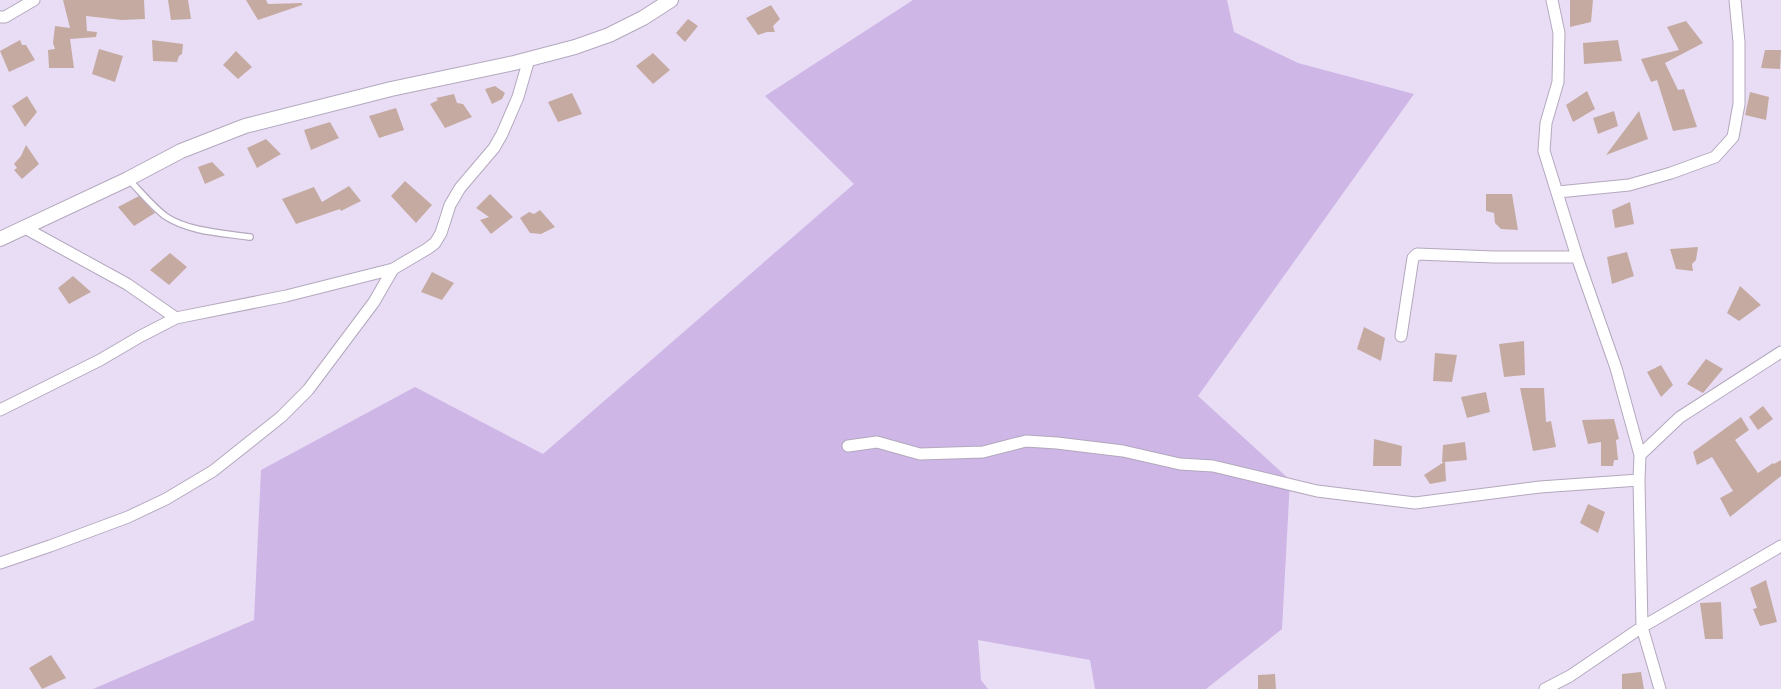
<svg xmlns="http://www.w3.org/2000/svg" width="1781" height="689" viewBox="0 0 1781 689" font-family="Manrope,sans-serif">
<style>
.green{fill:#ceb6e6}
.building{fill:#c5aaa2}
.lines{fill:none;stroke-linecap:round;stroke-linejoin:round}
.service-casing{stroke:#b3a8be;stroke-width:8}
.minor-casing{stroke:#b3a8be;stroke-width:13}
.tertiary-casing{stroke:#b3a8be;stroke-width:16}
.service{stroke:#fff;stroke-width:5.5}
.minor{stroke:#fff;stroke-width:11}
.tertiary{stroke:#fff;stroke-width:14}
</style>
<rect width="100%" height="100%" fill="#e9ddf5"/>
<path class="green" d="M913,0H1227L1234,32L1298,63L1414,94L1198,396L1290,480L1282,629L1206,689H1095L1090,660L978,640L981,680L988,689H93L254,620L261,470L415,387L543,454L854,184L765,96Z"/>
<path class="building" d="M63,0H144L145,19L122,20L86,16L87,31L97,32L96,37L70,39L74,68H49L48,50L55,49L53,43L55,26L70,28Z
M168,0H188L191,19L171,20Z
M246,0H266L268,4L302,3V5L258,20Z
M1570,0H1593L1591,22L1570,27Z
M771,5L780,19L773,26L775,32H767L758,35L746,18Z
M688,19L698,26L685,42L676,33Z
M1686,21L1703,43L1665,63L1678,90L1684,89L1697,127L1673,131L1657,80L1651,82L1641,59L1679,50L1667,27Z
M20,40L22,45H26L35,60L9,72L0,51Z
M152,40L183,44L182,54L179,56L177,62L153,61Z
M1618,40L1622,61L1584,64L1583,43Z
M99,49L123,56L115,82L92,74Z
M1765,50H1781L1780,69L1761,68Z
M236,51L252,67L238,79L223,65Z
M653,53L670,70L653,84L636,66Z
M495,86L505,93L502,99L492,104L485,89Z
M1587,91L1595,109L1573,122L1566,105Z
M1750,92L1769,97L1766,120L1745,115Z
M572,93L582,114L558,122L548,102Z
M454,94L457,103L463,104L472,117L445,128L430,104L438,100L436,98Z
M27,96L37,112L25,127L12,106Z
M396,108L404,130L379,138L369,116Z
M1614,111L1618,126L1598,134L1593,118Z
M1639,111L1648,139L1606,155Z
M330,122L339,138L311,150L304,130Z
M266,139L281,154L257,168L247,148Z
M26,145L39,164L22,179L14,170L17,168L14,164L21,156Z
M212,162L225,175L205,184L198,167Z
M405,181L432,205L416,223L391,196Z
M349,186L361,201L341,211L340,209L296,224L282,199L314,187L322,202Z
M490,194L513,217L491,234L480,220L489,217L476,208Z
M1486,194H1512L1518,230L1501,229L1495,223L1494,213L1486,211Z
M139,196L155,213L134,226L118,207Z
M1630,202L1634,224L1615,228L1612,210Z
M540,210L555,227L541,234L530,233L520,218L529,212L534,214Z
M1698,247L1696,260L1692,264L1693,271L1676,269L1670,249Z
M1627,252L1634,276L1612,284L1607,257Z
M170,253L187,267L169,285L150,270Z
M432,272L454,283L442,300L421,292Z
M73,276L91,292L69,304L58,288Z
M1740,286L1761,305L1739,321L1727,313Z
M1364,327L1385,338L1381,361L1357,349Z
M1524,341L1525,375L1504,377L1499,344Z
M1435,353L1457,355L1452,382L1433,381Z
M1706,359L1723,369L1703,393L1687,384Z
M1661,365L1673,385L1661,397L1647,372Z
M1520,388H1544L1546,422L1551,421L1556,447L1533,451Z
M1486,392L1490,412L1467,418L1461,397Z
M1763,406L1773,419L1758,430L1749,417Z
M1741,417L1749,430L1735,440L1758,473L1773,463L1774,464L1781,460V476L1730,517L1720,498L1733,491L1712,457L1697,465L1693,452Z
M1614,419L1619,439L1616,440L1618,460H1614L1613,466H1601V442L1588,444L1582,420Z
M1374,439L1402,446L1401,466H1373Z
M1465,442L1467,460L1445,462L1446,481L1430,484L1424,475L1444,462H1442L1443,445Z
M1588,504L1605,512L1598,533L1580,523Z
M1766,580L1777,622L1760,626L1753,609L1757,608L1750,588Z
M1721,602L1723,639H1705L1700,603Z
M51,655L66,678L42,689L29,668Z
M1641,672L1644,689H1622V674Z
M1275,674L1276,689H1258V675Z"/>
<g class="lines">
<defs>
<path id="service" d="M128,179C140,191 152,206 165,216C189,232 223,233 250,237"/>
<path id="minor" d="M1552,0L1559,33L1558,82L1546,123L1544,151L1577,257L1616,368L1640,455L1639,480L1642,627L1660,689
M0,17H5L34,0
M1558,192L1629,185L1671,173L1715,157L1733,137L1739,104V42L1735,0
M23,227L127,284L176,318
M1401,336L1412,264L1413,258L1417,254L1494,257H1577
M0,410L100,360L141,336L176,318L286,296L393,269L427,249L435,243L441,233L450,205L460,188L494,148L502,134L518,97L529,59
M848,446L877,442L920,454L983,452L1026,441L1057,443L1123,451L1180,464L1213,466L1317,491L1415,503L1540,487L1639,480
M1640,455L1680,417L1781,352
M0,563L50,546L128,517L166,499L213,471L281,417L308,390L374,302L393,269
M1545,689L1570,676L1642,627L1781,546"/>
<path id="tertiary" d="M0,239L128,179L181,151L245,126L391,89L514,63L575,47L609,35L643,18L671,0"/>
</defs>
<use href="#service" class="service-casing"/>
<use href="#minor" class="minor-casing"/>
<use href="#tertiary" class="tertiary-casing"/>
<use href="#service" class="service"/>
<use href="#minor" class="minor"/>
<use href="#tertiary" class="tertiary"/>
</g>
</svg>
